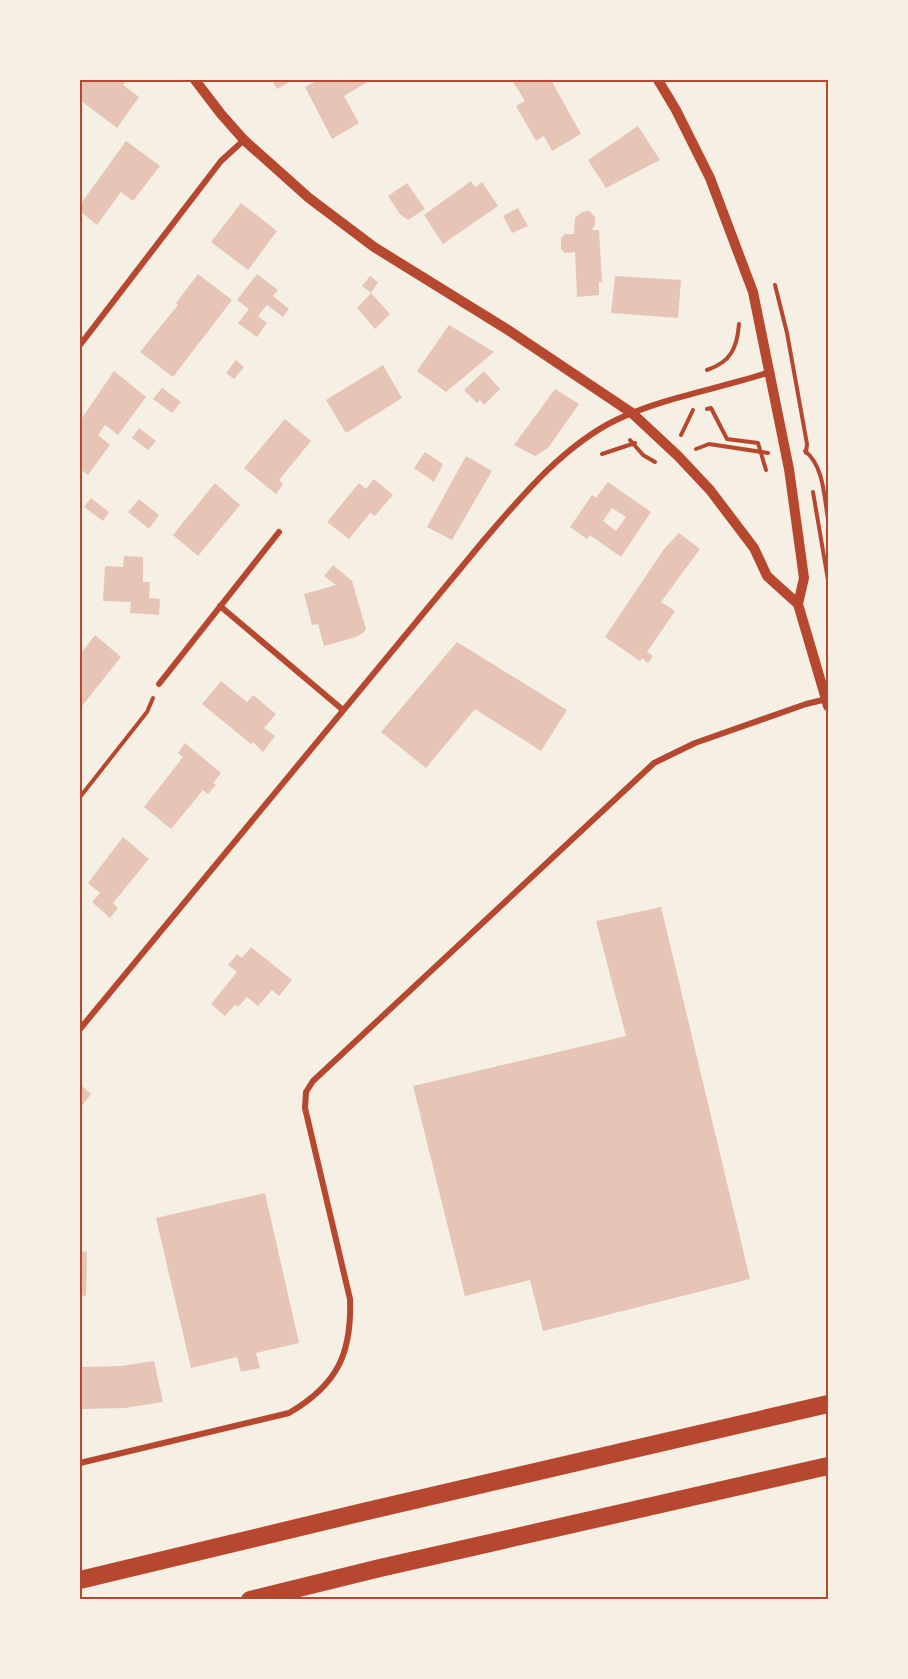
<svg xmlns="http://www.w3.org/2000/svg" width="908" height="1679" viewBox="0 0 908 1679" font-family="Rubik,sans-serif">
<style>
.building{fill:#e6c5b7;fill-rule:evenodd}
.lines{fill:none;stroke-linecap:round;stroke-linejoin:round}
.path{stroke:#b5482f;stroke-width:4}
.minor{stroke:#b5482f;stroke-width:6}
.tertiary{stroke:#b5482f;stroke-width:10}
.motorway{stroke:#b5482f;stroke-width:18}
.neatline{fill:none;stroke:#b5482f;stroke-width:2}
</style>
<rect width="100%" height="100%" fill="#f6efe4"/>
<path class="building" d="M81,80H127L123,85L139,97L117,128L80,100Z
M272,80H293L277,89Z
M318,80H371L344,96L359,123L332,139L305,87Z
M512,80H551L581,134L552,151L544,136L536,141L516,106L525,101Z
M638,126L660,160L606,188L588,160Z
M126,141L160,166L133,201L121,192L97,225L80,211V205Z
M471,181L475,187L482,182L498,206L443,244L424,215Z
M407,183L425,209L408,220L400,214L388,196Z
M241,203L277,231L248,270L211,242Z
M518,208L528,226L512,233L503,216Z
M589,211L595,217V225L592,230H599L602,282H599V295L577,297L575,252L565,253L561,249V238L565,234H574L575,218L582,212Z
M198,274L232,300L173,377L140,352L178,305L176,303Z
M257,274L278,290L273,296L289,309L283,317L267,305L258,316L267,323L257,337L238,323L249,309L237,300Z
M370,276L378,282L371,293L390,314L375,329L357,308L371,293L362,286Z
M615,276L681,280L678,318L611,313Z
M449,325L494,352L446,392L417,371Z
M236,360L244,367L234,379L226,373Z
M383,365L402,398L346,433L326,400Z
M114,371L146,397L118,435L105,425L98,435L110,445L88,475L80,469V421Z
M484,371L500,389L484,405L480,400L477,403L464,390Z
M162,388L181,402L172,413L153,399Z
M555,389L579,404L548,448L535,456L514,445Z
M285,419L311,441L279,480L283,484L276,494L244,468Z
M139,428L156,441L148,450L132,438Z
M425,452L443,464L434,482L414,468Z
M466,456L492,471L452,540L427,527Z
M374,479L393,495L375,516L370,513L349,539L327,522L359,483L366,489Z
M608,482L651,512L621,557L590,535L587,539L570,527L592,495L596,498ZM612,508L626,517L616,531L603,521Z
M215,483L240,505L198,556L173,535Z
M91,498L109,512L103,521L84,507Z
M139,499L159,515L149,529L128,512Z
M679,533L700,549L661,602L675,611L647,652L653,656L648,663L642,658L640,661L605,637L664,549Z
M124,556L143,557V582H150L149,598L160,599L159,615L130,613L131,602L103,601L105,566L123,567Z
M333,565L352,581L366,629L363,633L356,637L324,646L318,624L312,625L304,594L336,585L324,576Z
M95,635L121,657L82,706L80,704V655Z
M457,642L567,710L541,751L475,709L426,768L381,732Z
M221,681L247,702L253,695L276,714L264,728L275,736L263,752L253,742L251,744L202,704Z
M185,743L221,773L213,783L216,785L208,794L203,790L171,829L144,807L183,757L178,753Z
M123,837L149,859L113,903L118,908L110,918L92,902L100,893L88,883Z
M661,907L750,1279L543,1331L530,1280L465,1296L413,1086L626,1036L596,921Z
M251,947L292,980L279,996L272,990L258,1006L247,997L238,1007L235,1005L225,1016L211,1004L237,972L228,965L237,954L242,958Z
M82,1086L91,1094L80,1108V1089Z
M265,1193L299,1343L256,1353L260,1368L241,1372L237,1357L191,1368L156,1218Z
M80,1251L87,1252L86,1296L80,1295Z
M154,1361L163,1402L125,1408L80,1409V1367L121,1366Z"/>
<g class="lines">
<path class="path" d="M775,285L787,333L807,444L806,453
M707,370C731,362 737,348 739,324
M707,409L711,408L727,439L758,443L766,470
M681,435L693,410
M630,440L643,455L655,462
M696,449L709,444L768,453
M805,451C824,466 824,497 828,519
M602,454L635,443
M813,492L828,580
M80,797L147,712L153,698"/>
<path class="minor" d="M80,345L221,161L244,140
M220,606L343,710
M159,684L279,532
M80,1029L484,540C521,497 563,446 616,420C664,397 719,389 770,372
M80,1463L289,1413C337,1385 352,1354 350,1299L305,1108L306,1092L313,1081L654,763L695,743L806,704L827,699"/>
<path class="tertiary" d="M195,80L221,114L244,140L309,198L374,247L508,330L632,413L678,456L710,490L754,548L767,576L798,604
M658,80L676,110L710,178L753,292L789,469L804,578L798,604L828,706"/>
<path class="motorway" d="M80,1580L363,1512L828,1404
M250,1600L380,1568L828,1466"/>
</g>
<rect width="908" height="1679" fill="none" stroke="#f6efe4" stroke-width="162"/>
<rect x="81" y="81" width="746" height="1517" class="neatline"/>
</svg>
